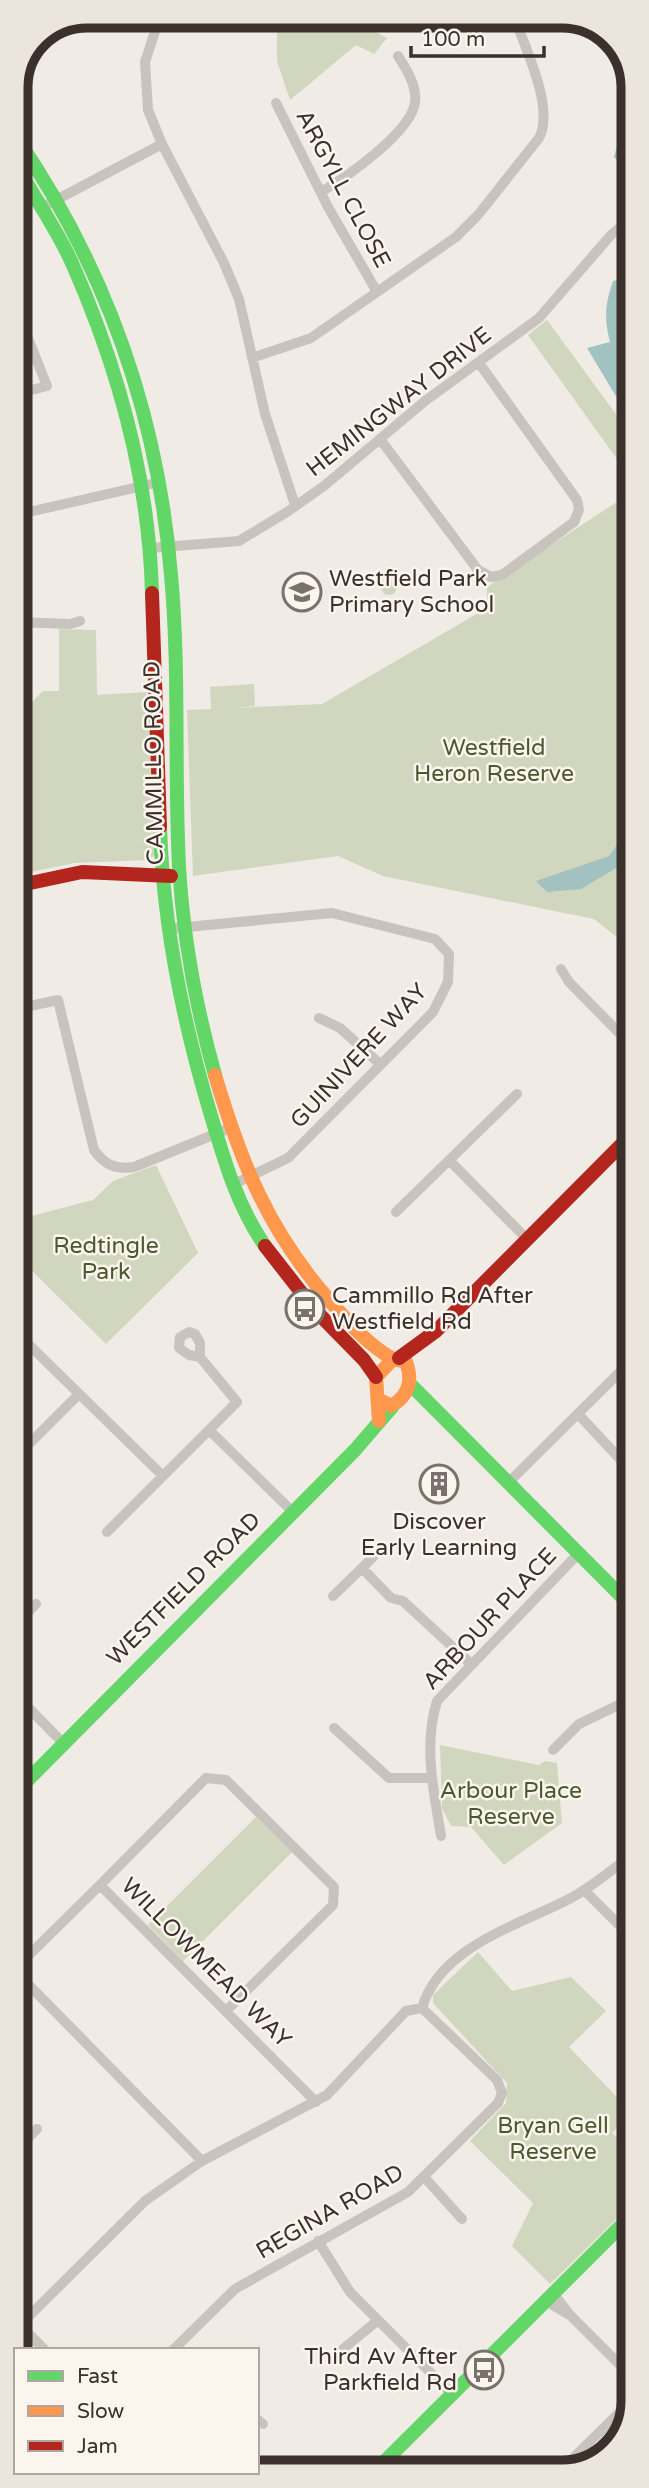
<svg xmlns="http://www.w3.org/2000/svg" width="649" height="2488" viewBox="0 0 649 2488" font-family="'Varela Round',sans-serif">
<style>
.green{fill:#d1d6bf}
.water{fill:#a1c2c1}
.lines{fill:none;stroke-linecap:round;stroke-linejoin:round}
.street{stroke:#c9c3be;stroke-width:10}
.fast{stroke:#63d668;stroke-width:14}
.slow{stroke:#ff974d;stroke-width:14}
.jam{stroke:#b3261e;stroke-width:14}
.labels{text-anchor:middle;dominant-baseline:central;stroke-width:5;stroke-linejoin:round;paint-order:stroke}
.street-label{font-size:23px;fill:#3b302b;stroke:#fbf5ee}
.poi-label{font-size:23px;fill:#3b302b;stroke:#fbf5ee;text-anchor:start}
.park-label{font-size:23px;fill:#4a5a2e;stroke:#fbf5ee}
.rim{fill:none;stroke:#3b302b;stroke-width:9}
</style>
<rect width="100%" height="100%" fill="#f0ebe5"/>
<path class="green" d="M277,16H361L363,25L387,38L374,54L356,45L290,100L277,61Z
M547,320L632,436V480L528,335Z
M632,492V949L594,919L383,876L338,856L193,876L187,710L211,709L210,687L254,684L255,706L234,708L322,704L487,608V587Z
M381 587a8 8 0 1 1 16 0a8 8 0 1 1-16 0Z
M59,629L96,630L97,695L146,692L154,746L155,855L149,860L75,863L16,875V718L43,691H59Z
M156,1165L198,1253L106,1344L16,1255V1220L93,1200L113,1181Z
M440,1745L539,1765L545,1761L557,1763L562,1823L504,1865L471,1827L451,1826L442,1808Z
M256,1817L292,1852L183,1961L148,1925Z
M478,1952L512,1991L571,1977L606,2011L569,2047L632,2113L612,2133L633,2154V2203L550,2284L512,2246L533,2203L470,2141L506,2103L507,2083L433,2003V1995Z
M410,2456L425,2471H395Z"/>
<path class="water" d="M632,133V176L614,157L617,146Z
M632,277V423L587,348L610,342C604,319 605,304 613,281Z
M632,824V870L616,868L581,889L547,892L536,881L609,856Z"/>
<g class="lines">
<path class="street" d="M160,16L145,62L148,110L162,144L224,263L239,299L265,414L295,505
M276,103L328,207L377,292
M321,192C345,178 412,132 415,102C417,86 407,70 398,56
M41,208L162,144
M16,308L47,386L16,394
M252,358L311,338L456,237L478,215L539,138C555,108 525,48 514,16
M380,439L478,570L491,577L502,575L574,522L579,510L577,500L479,363
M16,515L160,482
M151,548L239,541L287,512L324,486L425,401L539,318L611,235L632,217
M16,622L70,624L80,621
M167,929L332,913L435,939L449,954L448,982L433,1012L288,1158L232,1185
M561,969L569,982L632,1046
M16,1009L58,1000L94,1150C104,1164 115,1170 134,1167L230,1128
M319,1018L340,1028L380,1064
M450,1161L527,1239
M396,1212L517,1094
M17,1333L163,1476
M578,1414L620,1459
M209,1430L293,1512
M17,1456L79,1394
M626,1464L633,1472
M508,1483L633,1359
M107,1532L237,1402L200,1357L189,1355L179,1348L180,1337L189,1332L195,1334L200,1343V1357
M362,1568L373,1557
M333,1596L362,1568L391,1598L403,1601L471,1664
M17,1623L36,1604
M17,1696L63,1743
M334,1728L389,1778H431
M553,1750L579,1724L633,1698
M441,1836C434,1792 423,1746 437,1701L578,1554
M100,1885L206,1778L226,1780L334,1887L333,1905L226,2011
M584,1890L633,1939
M17,2149L37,2129
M202,2161L22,1978L23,1961L100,1885L316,2102
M425,2178L462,2219
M318,2241L350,2292L452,2394
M552,2292L571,2316L633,2378
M544,2300L571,2316
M17,2322L20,2325L145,2201L202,2161L327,2095L406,2011L422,2008C440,1946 520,1925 571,1898C593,1886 613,1869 633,1854
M20,2325L45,2350
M343,2349L377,2321
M173,2350L235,2289L408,2192L498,2103L502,2093L497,2080L422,2008
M257,2419L263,2424
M560,2471L633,2399"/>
<path class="fast" d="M16,137C107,270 158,415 171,575C180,672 174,770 179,866C183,937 196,1007 215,1075
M16,165C34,197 57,229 72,263C118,367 149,478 152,593
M160,827C163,927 183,1023 212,1119C225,1163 238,1207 265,1246
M410,1384L633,1608
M17,1791L355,1450L393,1406
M375,2471L633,2214"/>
<path class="slow" d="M215,1075C241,1163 269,1232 330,1301C349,1323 367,1344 393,1359
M378,1399L391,1406C409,1396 413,1380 406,1362L393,1359L376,1377L379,1421"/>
<path class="jam" d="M152,593L160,827
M16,886L82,872L171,876
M265,1246L315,1310L364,1360L376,1377
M399,1358L436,1331L632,1134"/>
</g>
<defs>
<symbol id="school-ring" viewBox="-11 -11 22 22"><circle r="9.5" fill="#fbf5ee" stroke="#7a716c" stroke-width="1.5"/><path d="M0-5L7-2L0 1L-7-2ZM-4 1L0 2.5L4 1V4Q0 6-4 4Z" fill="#7a716c"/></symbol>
<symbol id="bus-ring" viewBox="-11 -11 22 22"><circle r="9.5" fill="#fbf5ee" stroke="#7a716c" stroke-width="1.5"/><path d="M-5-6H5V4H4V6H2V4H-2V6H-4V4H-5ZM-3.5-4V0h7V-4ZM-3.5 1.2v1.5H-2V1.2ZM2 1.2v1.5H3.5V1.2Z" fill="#7a716c"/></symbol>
<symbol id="building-ring" viewBox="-11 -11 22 22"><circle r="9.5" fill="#fbf5ee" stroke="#7a716c" stroke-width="1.5"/><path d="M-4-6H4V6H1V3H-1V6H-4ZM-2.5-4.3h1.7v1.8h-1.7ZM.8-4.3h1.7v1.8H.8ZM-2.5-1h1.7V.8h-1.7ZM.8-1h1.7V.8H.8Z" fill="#7a716c"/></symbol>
</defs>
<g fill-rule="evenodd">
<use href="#school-ring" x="280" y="570" width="44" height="44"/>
<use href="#bus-ring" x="283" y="1287" width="44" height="44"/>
<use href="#building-ring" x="417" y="1462" width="44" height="44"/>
<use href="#bus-ring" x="462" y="2348" width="44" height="44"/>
</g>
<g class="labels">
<g class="street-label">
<text transform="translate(343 189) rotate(62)">ARGYLL CLOSE</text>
<text transform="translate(399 402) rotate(-38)">HEMINGWAY DRIVE</text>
<text transform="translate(154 763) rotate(-91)">CAMMILLO ROAD</text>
<text transform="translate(359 1056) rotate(-47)">GUINIVERE WAY</text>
<text transform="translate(184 1589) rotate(-45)">WESTFIELD ROAD</text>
<text transform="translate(490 1619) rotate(-47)">ARBOUR PLACE</text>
<text transform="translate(206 1963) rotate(45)">WILLOWMEAD WAY</text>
<text transform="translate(330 2212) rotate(-30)">REGINA ROAD</text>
</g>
<g class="poi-label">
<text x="329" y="579">Westfield Park<tspan x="329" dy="26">Primary School</tspan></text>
<text x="332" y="1296">Cammillo Rd After<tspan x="332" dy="26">Westfield Rd</tspan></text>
<text x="439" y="1522" text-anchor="middle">Discover<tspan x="439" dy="26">Early Learning</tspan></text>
<text x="457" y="2357" text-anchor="end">Third Av After<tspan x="457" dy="26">Parkfield Rd</tspan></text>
</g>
<g class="park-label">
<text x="494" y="748">Westfield<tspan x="494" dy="26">Heron Reserve</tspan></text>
<text x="106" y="1246">Redtingle<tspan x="106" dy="26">Park</tspan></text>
<text x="511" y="1791">Arbour Place<tspan x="511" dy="26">Reserve</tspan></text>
<text x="553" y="2126">Bryan Gell<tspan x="553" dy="26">Reserve</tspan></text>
</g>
</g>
<path d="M0 0H649V2488H0ZM87 28H562A59 59 0 0 1 621 87V2401A59 59 0 0 1 562 2460H87A59 59 0 0 1 28 2401V87A59 59 0 0 1 87 28Z" fill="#ece5de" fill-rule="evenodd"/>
<path class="rim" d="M87 28H562A59 59 0 0 1 621 87V2401A59 59 0 0 1 562 2460H87A59 59 0 0 1 28 2401V87A59 59 0 0 1 87 28Z"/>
<rect x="14" y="2348" width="245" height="126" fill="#fbf5ee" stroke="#aea6a0" stroke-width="2"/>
<rect x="28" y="2371" width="35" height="10" fill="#63d668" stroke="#aea6a0" stroke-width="2"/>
<text x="77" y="2383" font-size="21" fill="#3b302b">Fast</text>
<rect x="28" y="2406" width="35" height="10" fill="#ff974d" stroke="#aea6a0" stroke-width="2"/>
<text x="77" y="2418" font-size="21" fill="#3b302b">Slow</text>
<rect x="28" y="2441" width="35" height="10" fill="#b3261e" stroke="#aea6a0" stroke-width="2"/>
<text x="77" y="2453" font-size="21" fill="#3b302b">Jam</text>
<path d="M411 46v10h133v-10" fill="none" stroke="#3b302b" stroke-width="3.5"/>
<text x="421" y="46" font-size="21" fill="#3b302b" stroke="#fbf5ee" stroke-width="5" paint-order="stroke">100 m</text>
</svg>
